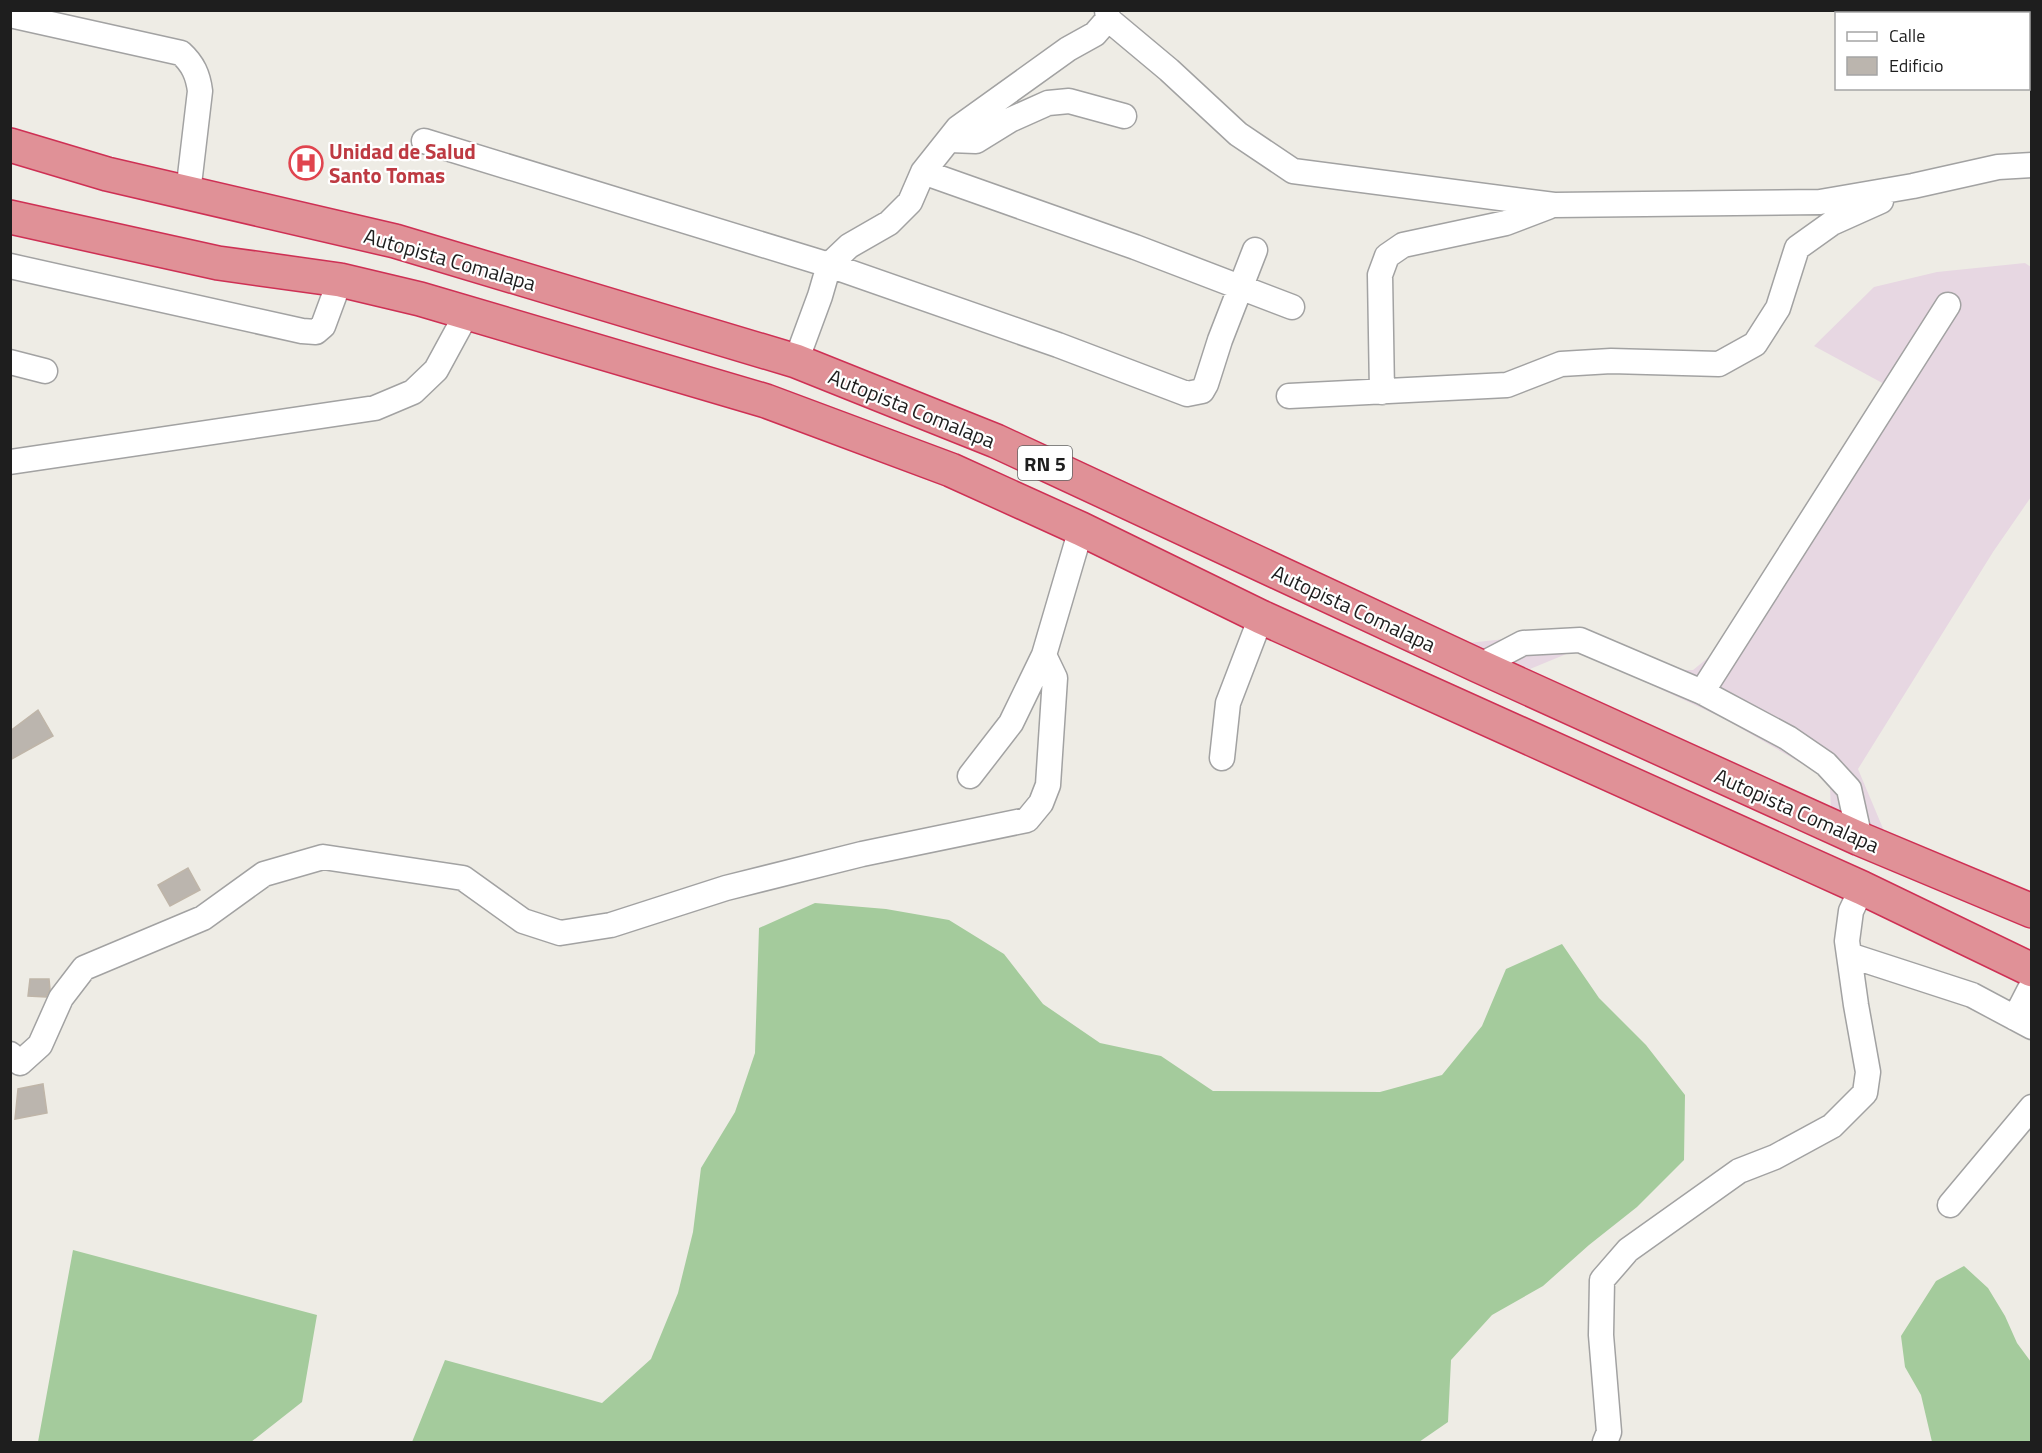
<svg xmlns="http://www.w3.org/2000/svg" width="2042" height="1453" viewBox="0 0 2042 1453" font-family="'Titillium Web',sans-serif">
<style>
.industrial{fill:#e7d7e2}
.forest{fill:#a4cb9c}
.building{fill:#bbb5ae;stroke:#bfb5a8;stroke-width:1.5}
.lines{fill:none;stroke-linecap:round;stroke-linejoin:round}
.minor-casing{stroke:#a2a2a2;stroke-width:27}
.highway-casing{stroke:#ce3054;stroke-width:36}
.minor{stroke:#fff;stroke-width:24}
.highway{stroke:#e09197;stroke-width:33}
.labels{text-anchor:middle;dominant-baseline:central;stroke-width:4.5;stroke-linejoin:round;paint-order:stroke}
.shield{fill:#fff;stroke:#626262;stroke-width:1.5}
.shield-label{font-size:20px;font-weight:bold;fill:#1e1e1e}
.health-label{font-size:21px;font-weight:bold;fill:#be3a42;stroke:#fff;text-anchor:start}
.street-label{font-size:21px;fill:#1e1e1e;stroke:#fff}
</style>
<rect width="100%" height="100%" fill="#eeece5"/>
<path class="industrial" d="M2025,263L2031,267V497L1993,552L1858,769L1887,838L1831,811L1830,787L1815,771L1723,718L1576,650L1530,669L1468,643L1578,631L1677,670H1693L1709,657L1886,385L1814,346L1874,287L1937,272Z"/>
<path class="forest" d="M815,903L886,909L949,920L1004,954L1043,1004L1100,1043L1161,1056L1213,1091L1380,1092L1442,1075L1482,1026L1506,969L1562,944L1599,998L1646,1045L1685,1095L1684,1160L1637,1207L1589,1245L1543,1286L1492,1315L1451,1360L1448,1422L1419,1442H412L445,1360L602,1403L651,1359L678,1293L693,1232L701,1168L735,1112L755,1053L759,928Z
M73,1250L317,1315L302,1402L251,1442H38Z
M1964,1266L1988,1288L2005,1316L2017,1343L2031,1362V1442H1932L1921,1395L1905,1367L1901,1336L1936,1281Z"/>
<path class="building" d="M38,710L53,736L10,760V731Z
M188,868L200,890L170,906L158,885Z
M30,979H49L50,989L46,997L28,996Z
M43,1084L47,1113L15,1119L18,1089Z"/>
<g class="lines">
<defs>
<path id="minor" d="M10,15L181,53C193,64 198,75 200,91L188,193
M1108,19L1169,70L1238,134L1293,171L1554,205L1820,202L1913,186L1998,167L2032,165
M949,140L976,141L1010,120L1048,103L1069,101L1124,116
M424,141L829,265L1058,345L1187,394L1202,391L1206,384L1220,340L1255,250
M923,172L1135,247L1292,307
M10,266L302,331L316,332L323,326L340,280
M796,361L820,296L829,265L849,246L889,223L910,202L923,172L958,128L1068,49L1095,34L1108,19L1107,10
M10,362L45,371
M1382,392L1380,275L1387,256L1403,245L1506,223L1548,207
M1289,396L1507,385L1561,364L1611,361L1719,364L1755,344L1778,308L1797,248L1832,223L1881,201
M10,462L375,408L413,392L436,370L467,313
M1479,666L1523,643L1580,640L1702,692L1788,738L1826,764L1849,789L1860,839
M1702,692L1948,305
M1222,758L1228,703L1261,617
M970,776L1011,723L1044,655
M1849,955L1972,995L2032,1027
M2015,1018L2032,985
M10,1054L20,1063L40,1045L61,998L84,968L203,918L264,874L323,857L463,878L523,921L560,933L611,925L726,888L862,854L1027,820L1041,803L1048,785L1055,678L1044,655L1081,529
M1950,1205L2032,1107
M1605,1442L1609,1432L1601,1335L1602,1280L1628,1250L1739,1171L1775,1157L1832,1126L1865,1093L1868,1072L1856,1005L1847,941L1851,911L1862,888"/>
<path id="highway" d="M10,145L107,174L395,241L796,361L996,441L1479,666L1860,839L2032,911
M10,217L218,263L340,280L420,299L766,401L951,470L1081,529L1261,617L1862,888L2032,970"/>
</defs>
<use href="#minor" class="minor-casing"/>
<use href="#highway" class="highway-casing"/>
<use href="#minor" class="minor"/>
<use href="#highway" class="highway"/>
</g>
<defs>
<symbol id="hospital-ring" viewBox="-11 -11 22 22"><circle r="9.5" fill="#fff" stroke="#e0444e" stroke-width="1.5"/><path d="M-5-5h3v3.5h4V-5h3V5h-3V1.5h-4V5h-3Z" fill="#e0444e"/></symbol>
</defs>
<g fill-rule="evenodd">
<use href="#hospital-ring" x="287" y="144" width="38" height="38"/>
</g>
<g class="labels">
<rect class="shield" x="1018" y="446" width="54" height="34" rx="4.5"/>
<g class="shield-label">
<text x="1045" y="463">RN 5</text>
</g>
<g class="health-label">
<text x="329" y="151">Unidad de Salud<tspan x="329" dy="24">Santo Tomas</tspan></text>
</g>
<g class="street-label">
<text transform="translate(450 259) rotate(16)">Autopista Comalapa</text>
<text transform="translate(912 408) rotate(22)">Autopista Comalapa</text>
<text transform="translate(1354 608) rotate(25)">Autopista Comalapa</text>
<text transform="translate(1797 810) rotate(24)">Autopista Comalapa</text>
</g>
</g>
<rect width="2042" height="1453" fill="none" stroke="#1e1e1e" stroke-width="24"/>
<rect x="1835" y="12" width="195" height="78" fill="#ffffff" stroke="#a5a5a5" stroke-width="1.5"/>
<rect x="1847" y="32" width="30" height="9" fill="#ffffff" stroke="#a5a5a5" stroke-width="1.5"/>
<text x="1889" y="42" font-size="18" fill="#1e1e1e">Calle</text>
<rect x="1847" y="57" width="30" height="18" fill="#bbb5ae" stroke="#a5a5a5" stroke-width="1.5"/>
<text x="1889" y="72" font-size="18" fill="#1e1e1e">Edificio</text>
</svg>
